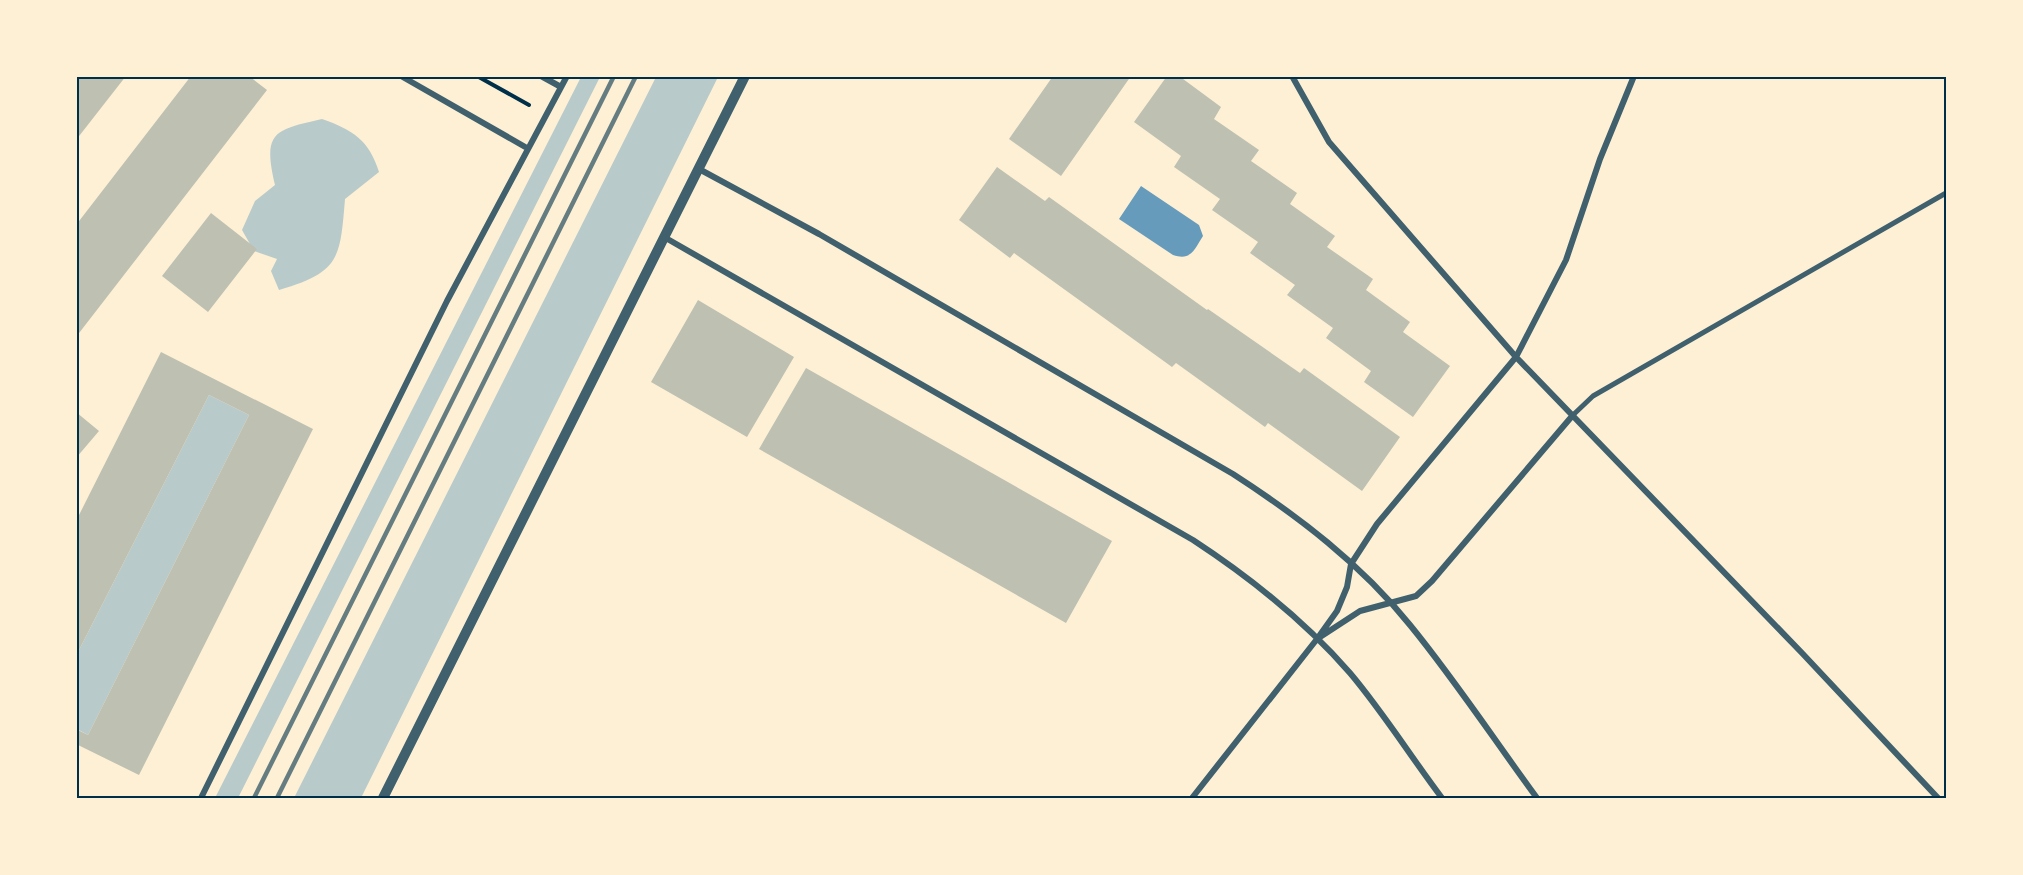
<svg xmlns="http://www.w3.org/2000/svg" width="2023" height="875" viewBox="0 0 2023 875" font-family="Quicksand,sans-serif">
<style>
.green{fill:#b9caca}
.water{fill:#669bbc}
.building{fill:#bec0b2}
.lines{fill:none;stroke-linecap:round;stroke-linejoin:round}
.path{stroke:#003049;stroke-width:4}
.pedestrian{stroke:#3f606c;stroke-width:5}
.minor{stroke:#3f606c;stroke-width:6}
.tertiary{stroke:#3f606c;stroke-width:10}
.rail{stroke:#657d81;stroke-width:4.5}
.neatline{fill:none;stroke:#003049;stroke-width:2}
</style>
<rect width="100%" height="100%" fill="#fdf0d5"/>
<path class="green" d="M581,77H600L238,798H215Z
M656,77H718L361,798H294Z
M322,119C353,130 369,140 379,172L345,199C340,259 340,272 279,290L271,271L277,259L254,251L242,230L255,201L275,185C262,131 275,130 322,119Z
M209,395L249,415L88,735L77,729L76,656Z"/>
<path class="water" d="M1141,186L1199,225L1203,236C1194,250 1191,261 1173,255L1119,219Z"/>
<path class="building" d="M76,76H126L76,140Z
M191,76H249L267,90L76,337V225Z
M1053,76H1131L1061,176L1009,139Z
M1167,76H1179L1221,107L1214,119L1259,150L1251,161L1297,193L1290,204L1335,236L1327,247L1373,279L1366,290L1410,322L1403,332L1450,366L1413,417L1364,382L1371,371L1326,338L1333,328L1287,295L1295,285L1250,253L1258,242L1212,210L1220,199L1174,167L1181,156L1134,122Z
M997,167L1045,201L1049,197L1207,310L1208,309L1300,373L1304,368L1400,437L1362,491L1268,423L1265,427L1176,363L1172,367L1014,253L1010,258L959,220Z
M211,213L257,249L208,312L162,276Z
M698,300L794,357L747,437L651,382Z
M161,352L313,429L139,775L76,744V729L88,735L249,415L209,395L76,656V521Z
M806,368L1112,541L1066,623L759,449Z
M76,412L99,431L76,458Z"/>
<g class="lines">
<path class="path" d="M477,76L529,105"/>
<path class="pedestrian" d="M1573,415L1593,396L1946,193"/>
<path class="minor" d="M401,76L527,148
M541,76L561,87
M1292,76L1329,142L1516,357L1802,653L1938,798
M699,169L819,234L1233,474C1298,516 1361,564 1410,625C1455,680 1495,741 1537,798
M664,237L1193,540C1251,578 1304,620 1350,673C1383,712 1411,757 1442,798
M1317,639L1337,611L1347,587L1351,564L1377,524L1516,357L1566,260L1600,159L1634,76
M201,798L447,301L567,76
M1192,798L1317,639L1360,611L1416,596L1432,581L1573,415"/>
<path class="tertiary" d="M383,798L745,76"/>
<path class="rail" d="M254,798L614,76
M277,798L636,76"/>
</g>
<rect width="2023" height="875" fill="none" stroke="#fdf0d5" stroke-width="156"/>
<rect x="78" y="78" width="1867" height="719" class="neatline"/>
</svg>
